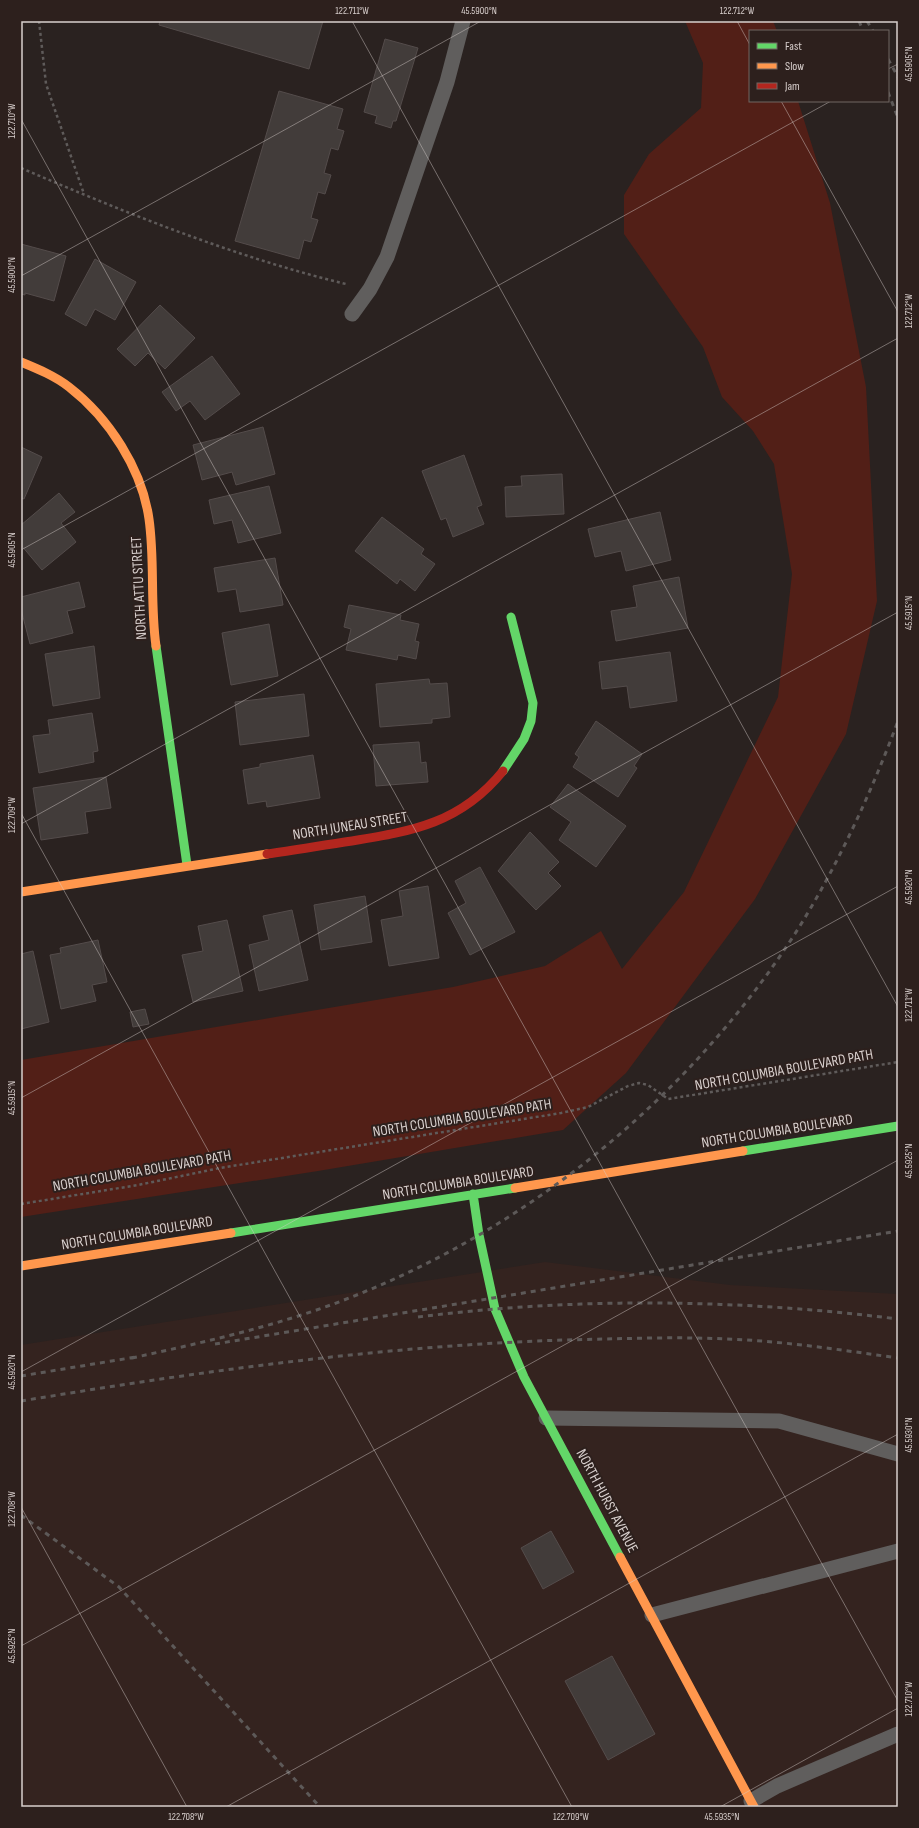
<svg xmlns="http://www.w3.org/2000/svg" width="919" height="1828" viewBox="0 0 919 1828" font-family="'Sofia Sans Condensed',sans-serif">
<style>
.built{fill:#34231f}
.green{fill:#521f17}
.building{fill:#423c3a;stroke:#544c4b}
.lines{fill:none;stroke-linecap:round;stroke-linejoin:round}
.path{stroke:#5f5b5a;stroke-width:2.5;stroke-dasharray:3 3;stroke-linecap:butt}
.lane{stroke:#605e5d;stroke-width:15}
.fast{stroke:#63d668;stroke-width:9}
.slow{stroke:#ff974d;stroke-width:9}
.jam{stroke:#b3261e;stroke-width:9}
.rail{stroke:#5d5958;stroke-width:3;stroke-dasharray:5 5;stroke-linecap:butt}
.ticks{fill:none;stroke:#d8cfcd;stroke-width:1;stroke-opacity:0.45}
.labels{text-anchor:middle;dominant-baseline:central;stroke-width:4;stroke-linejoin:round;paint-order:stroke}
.street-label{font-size:15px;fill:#d8cfcd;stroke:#2d201d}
.neatline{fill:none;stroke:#d8cfcd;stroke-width:1.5}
.ticks-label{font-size:10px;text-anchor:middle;fill:#d8cfcd}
</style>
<rect width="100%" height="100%" fill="#2a2220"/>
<path class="built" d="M545,1262L730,1285L898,1294V1807H21V1345Z"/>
<path class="green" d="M685,21H773L777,31H750V101H798L830,203L866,387L877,601L846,734L755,899L626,1073L563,1130L318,1171L21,1217V1060L453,987L545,966L601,931L622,969L684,892L778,697L792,574L774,464L753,431L722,397L703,347L624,234V195L649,154L701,108L703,63Z"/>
<path class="building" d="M160,21H323L309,69L159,25Z
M385,39L418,48L396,121H393L391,128L375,123L377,116L364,112Z
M279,91L343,109L337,129L344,131L338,150L331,148L324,173L331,175L325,194L318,192L311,218L318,220L311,242L304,240L299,259L235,241Z
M21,244L66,256L54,301L25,293V295L21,294Z
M95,259L136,282L115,320L95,309L86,326L65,314Z
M160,305L195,338L165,369L148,353L135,366L117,349Z
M212,356L240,394L205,420L190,401L176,411L162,392Z
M263,427L275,474L236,485L232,472L202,480L193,445Z
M21,447L42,457L24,499L21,498Z
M464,455L482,505L477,507L484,524L453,537L446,518L441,520L422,471Z
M562,474L564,514L506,517L505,487L522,486L521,476Z
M269,486L281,533L238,543L232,520L214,524L209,500Z
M59,493L75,512L61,523L76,542L42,570L21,545V525Z
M660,512L671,560L626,571L621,551L595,557L588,529Z
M382,517L424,549L421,554L435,564L415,591L400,579L397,584L355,551Z
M275,558L283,605L240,612L236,589L218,592L214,568Z
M679,577L688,628L616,641L611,611L637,607L633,586Z
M79,582L85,607L67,611L73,633L30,644L21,609V597Z
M349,605L401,615L400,620L419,624L415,641L419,642L416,659L398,655L397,660L346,650L351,629L344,627Z
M269,624L278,676L231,685L222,633Z
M94,646L100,698L53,706L45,654Z
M670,652L677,701L630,708L627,686L602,689L599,662Z
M429,679L430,684L447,683L450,717L432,719V723L380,727L376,684Z
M304,694L309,736L240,745L235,702Z
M92,713L98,751L93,752L94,762L39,773L33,736L50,734L48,720Z
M596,721L642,754L634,766L637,768L618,797L573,767L579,757L575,754Z
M419,742L421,763L426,762L428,782L376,786L373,745Z
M313,755L320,798L267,807L266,801L248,804L243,770L260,767V764Z
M106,777L111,808L85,812L88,833L41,840L33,788Z
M568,784L626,826L596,867L559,840L571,822L550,807Z
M530,832L559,862L548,873L561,886L536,910L498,871Z
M480,867L515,932L470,955L448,913L466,903L455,881Z
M428,886L439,958L389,966L381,920L403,916L399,891Z
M365,896L372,942L321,950L314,905Z
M292,910L308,980L259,991L249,945L269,940L263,916Z
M227,920L243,991L193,1002L182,955L203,951L198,926Z
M98,940L107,982L92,985L96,1001L61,1009L50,955L61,953L60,948Z
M33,951L49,1022L21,1029V954Z
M145,1009L149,1024L133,1027L130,1012Z
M551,1531L574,1572L543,1589L521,1548Z
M612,1656L655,1734L608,1760L565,1681Z"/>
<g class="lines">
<path class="path" d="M39,21L46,84L84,194
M21,168C126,213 235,257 346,284
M21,1204L138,1185L220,1168L561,1113L588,1107L628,1086L639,1083L648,1085L668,1099L898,1062"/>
<path class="lane" d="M352,314L370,289L387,257L447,82L463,21
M546,1418L779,1421L898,1454
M652,1615L898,1551
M751,1801L777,1786L898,1734"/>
<path class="fast" d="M156,646L187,865
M503,771L524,739L531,721L533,703L511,617
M743,1151L898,1126
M473,1194L479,1235L495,1309L524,1377L620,1557
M231,1233L515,1188"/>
<path class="slow" d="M21,362C38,369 55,376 69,387C109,418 142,469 149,519C155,561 150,604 156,646
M21,892L267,854
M515,1188L743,1151
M21,1266L231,1233
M620,1557L754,1807"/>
<path class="jam" d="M267,854C296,850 324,845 352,841C413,831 461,823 503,771"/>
<path class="rail" d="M859,21L863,31
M867,21L873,31
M888,59L898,77
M888,92L898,118
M418,1317C577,1297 739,1299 898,1319
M215,1344L898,1231
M132,1358C210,1341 290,1323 364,1292C540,1220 696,1089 798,929C839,863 871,793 898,721
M21,1376L136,1357
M21,1401C215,1369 409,1342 607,1339C646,1338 687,1337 726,1339C784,1341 841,1350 898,1358
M21,1515L119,1587L320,1807"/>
</g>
<path class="ticks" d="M352,21L898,1007M737,21L750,45M888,69L898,64M781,101L898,312M21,119L898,1701M21,276L481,21M21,550L831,101M21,813L572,1807M21,824L898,338M21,1098L898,612M21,1372L898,886M21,1507L187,1807M21,1646L898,1160M226,1807L898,1434M720,1807L898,1708"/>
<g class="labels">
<g class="street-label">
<text transform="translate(139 588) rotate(-93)">NORTH ATTU STREET</text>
<text transform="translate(350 826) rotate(-9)">NORTH JUNEAU STREET</text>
<text transform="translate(784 1070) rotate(-10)">NORTH COLUMBIA BOULEVARD PATH</text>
<text transform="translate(462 1118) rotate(-9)">NORTH COLUMBIA BOULEVARD PATH</text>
<text transform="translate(777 1131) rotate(-9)">NORTH COLUMBIA BOULEVARD</text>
<text transform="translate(142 1171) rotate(-10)">NORTH COLUMBIA BOULEVARD PATH</text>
<text transform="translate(458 1183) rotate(-9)">NORTH COLUMBIA BOULEVARD</text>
<text transform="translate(137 1233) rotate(-9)">NORTH COLUMBIA BOULEVARD</text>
<text transform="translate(607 1501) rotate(62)">NORTH HURST AVENUE</text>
</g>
</g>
<rect width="919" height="1828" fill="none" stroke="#2d201d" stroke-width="44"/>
<rect x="749" y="30" width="140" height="72" fill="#2d201d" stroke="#716663"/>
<rect x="757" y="43" width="20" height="6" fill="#63d668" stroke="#716663"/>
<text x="785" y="50" font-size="12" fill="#d8cfcd">Fast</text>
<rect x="757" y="63" width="20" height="6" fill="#ff974d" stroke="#716663"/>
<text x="785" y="70" font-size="12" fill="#d8cfcd">Slow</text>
<rect x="757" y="83" width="20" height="6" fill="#b3261e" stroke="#716663"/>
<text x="785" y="90" font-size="12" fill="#d8cfcd">Jam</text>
<rect x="22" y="22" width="875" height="1784" class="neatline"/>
<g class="ticks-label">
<text x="352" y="14">122.711°W</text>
<text x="479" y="14">45.5900°N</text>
<text x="737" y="14">122.712°W</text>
<text transform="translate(908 64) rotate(-90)" y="4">45.5905°N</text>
<text transform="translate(11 121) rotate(-90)" y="4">122.710°W</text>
<text transform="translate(11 275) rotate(-90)" y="4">45.5900°N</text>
<text transform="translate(908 311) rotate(-90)" y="4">122.712°W</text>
<text transform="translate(11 550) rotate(-90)" y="4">45.5905°N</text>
<text transform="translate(908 613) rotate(-90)" y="4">45.5915°N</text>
<text transform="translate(11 815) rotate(-90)" y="4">122.709°W</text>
<text transform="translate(908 887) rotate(-90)" y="4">45.5920°N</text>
<text transform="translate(908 1005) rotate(-90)" y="4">122.711°W</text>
<text transform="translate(11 1098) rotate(-90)" y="4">45.5915°N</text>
<text transform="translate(908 1161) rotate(-90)" y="4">45.5925°N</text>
<text transform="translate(11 1372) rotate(-90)" y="4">45.5920°N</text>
<text transform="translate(908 1435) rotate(-90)" y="4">45.5930°N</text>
<text transform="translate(11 1509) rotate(-90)" y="4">122.708°W</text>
<text transform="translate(11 1646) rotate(-90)" y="4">45.5925°N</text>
<text transform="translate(908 1699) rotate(-90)" y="4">122.710°W</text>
<text x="186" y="1820">122.708°W</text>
<text x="571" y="1820">122.709°W</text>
<text x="722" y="1820">45.5935°N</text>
</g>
</svg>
